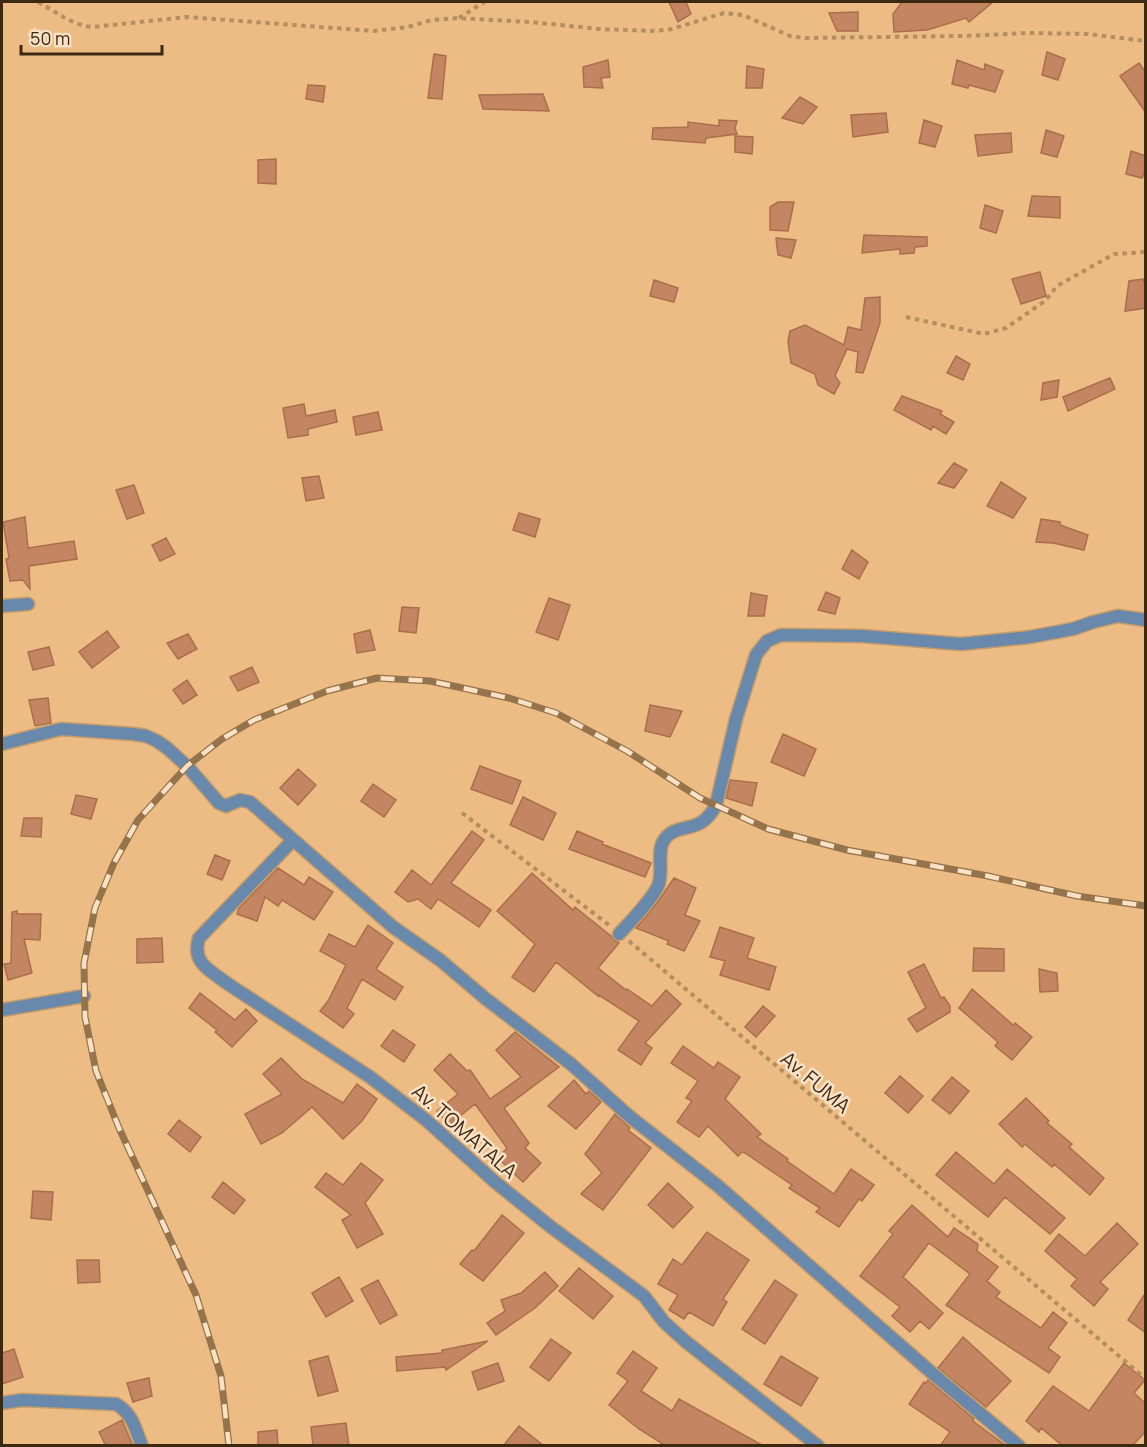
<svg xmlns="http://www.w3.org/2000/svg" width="1147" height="1447" viewBox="0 0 1147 1447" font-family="Manrope,sans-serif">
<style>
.building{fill:#c48662;stroke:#aa6e4b;stroke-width:1.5}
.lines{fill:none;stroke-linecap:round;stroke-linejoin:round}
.minor-casing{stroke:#c59c6b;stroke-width:15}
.path{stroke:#b58e60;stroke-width:4;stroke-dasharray:4.5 4.5;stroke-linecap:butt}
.minor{stroke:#6889ab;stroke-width:12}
.rail-casing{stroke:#95734b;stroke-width:7}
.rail{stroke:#fbe2c7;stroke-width:4.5;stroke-dasharray:14;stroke-linecap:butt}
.labels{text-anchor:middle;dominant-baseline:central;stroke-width:5;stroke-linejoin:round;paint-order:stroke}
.street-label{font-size:20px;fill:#3c2912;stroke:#fbe2c7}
</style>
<rect width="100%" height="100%" fill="#ecbc84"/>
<path class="building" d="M669,2H686L691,14L678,22Z
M902,2H993L969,22L966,18L927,30L894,32L893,14Z
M858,12V31H837L829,13Z
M1047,52L1065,59L1058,80L1042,75Z
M434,54L446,56L442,99L428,98Z
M608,60L610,77L601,78L603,88L584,87L583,67Z
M957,60L984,70L985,64L1003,71L995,92L969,85L968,88L952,84Z
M1139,63L1146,73V113L1120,76Z
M747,66L764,69L762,88H746Z
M308,85L325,86L323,102L306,99Z
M543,94L549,111L483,109L479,95Z
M800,97L817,107L803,124L782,118Z
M886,113L888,132L853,137L851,115Z
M719,120L737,121L735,128L737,134L706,138L705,143L652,139L653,128L688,127V122L719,126Z
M924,120L942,126L935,147L919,143Z
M1046,130L1064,136L1057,157L1041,153Z
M1011,133L1012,152L978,156L975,135Z
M735,136L753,137L752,154L735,152Z
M1131,151L1146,156V169L1142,178L1126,174Z
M276,159V184L258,183V160Z
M1032,196L1060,197V218L1028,216Z
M778,202H794L788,231L770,230V207Z
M985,205L1003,211L996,233L980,228Z
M864,235L927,237V246L915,247L914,253L900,254V249L862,253Z
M776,238L796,240L791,258L778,255Z
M1040,272L1046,296L1021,304L1012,279Z
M1143,279L1146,288V308L1125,311L1129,281Z
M654,280L678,288L674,302L650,296Z
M880,297V323L863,373L856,372L858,352L847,349L835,376L840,383L834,394L818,385L815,374L791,363L788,341L790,331L805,325L844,345L848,327L861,330L865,298Z
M956,356L970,364L963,380L947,373Z
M1110,378L1115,389L1068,411L1063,397Z
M1059,380L1057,397L1041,400L1043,383Z
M902,396L942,411L940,414L954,422L946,434L933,426L931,430L894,410Z
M304,404L306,416L335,410L337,422L308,429V435L288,438L283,408Z
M378,412L382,430L356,435L353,417Z
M954,463L967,470L954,488L938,483Z
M319,476L324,498L306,501L302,478Z
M1001,482L1026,498L1013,518L987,506Z
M134,485L144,513L127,519L116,490Z
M519,513L540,519L535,537L513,530Z
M25,517L28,548L74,541L77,559L29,566L30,589L23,580L10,581L6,559L9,558L3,522Z
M1041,519L1060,522V525L1088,535L1084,550L1053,543L1036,542Z
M166,538L175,554L160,561L152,545Z
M852,550L868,562L859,579L842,569Z
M826,592L840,598L835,614L818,610Z
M751,593L767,596L764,616H748Z
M549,598L570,605L558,640L536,632Z
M402,607L419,608L416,633L399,631Z
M370,630L375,650L357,653L354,634Z
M107,631L119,647L92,668L79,652Z
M188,634L197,649L178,659L167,643Z
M49,647L54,665L33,670L28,652Z
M252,667L259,682L238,691L230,677Z
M187,680L197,695L183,704L173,690Z
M48,698L51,723L35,726L29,700Z
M650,705L682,711L670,737L645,731Z
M783,734L816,749L804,776L771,762Z
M480,766L521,781L512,804L471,789Z
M298,769L316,785L298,805L280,788Z
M730,780L757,783L752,806L726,798Z
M373,784L396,800L384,817L361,801Z
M76,795L97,799L91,819L71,814Z
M523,797L556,813L543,840L510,825Z
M24,818H42L41,837L21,836Z
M472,831L484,840L451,883L491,910L479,927L438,899L431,909L418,899L408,902L395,892L412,870L431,885Z
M577,831L603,842L602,844L651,863L645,877L569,849Z
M215,855L230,861L222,880L207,874Z
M278,868L304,885L309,877L333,892L314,920L282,900L278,906L265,897L257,921L237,914L239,908Z
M532,873L573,910L575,907L611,936L614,940L619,943L598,968L626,990L627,989L652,1006L666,990L681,1004L645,1043L652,1048L641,1065L618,1050L639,1021L599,995L598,996L556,962L534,992L512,977L535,944L497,911Z
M674,878L696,888L685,915L700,921L684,951L667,944L669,941L636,928L657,903Z
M17,911V914H41L40,940L24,939L32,973L8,980L4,964L11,963L12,912Z
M368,925L393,943L376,969L403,987L395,1000L362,979L347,1008L354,1014L343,1028L320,1011L328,1001L346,965L320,951L329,934L355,947Z
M720,927L754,938L747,958L776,967L769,990L720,975L725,961L710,957Z
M162,938L163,962L137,963V939Z
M974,948L1004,949V971H973Z
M924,964L941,998L944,997L950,1006V1012L917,1032L908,1019L926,1008L908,972Z
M1039,969L1057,973L1058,991L1040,992Z
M972,989L1013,1025L1015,1023L1032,1037L1012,1060L995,1046L998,1042L959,1008Z
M200,993L235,1020L246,1009L257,1021L232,1047L215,1032L217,1030L189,1008Z
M763,1006L775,1016L756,1037L745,1027Z
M393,1030L415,1045L404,1062L381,1046Z
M515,1032L559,1067L504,1108L529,1143L525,1148L541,1163L523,1182L498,1158L507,1148L475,1104L449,1125L437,1111L458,1094L434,1070L450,1054L467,1071L470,1070L490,1099L521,1077L496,1050Z
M683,1046L714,1068L718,1062L740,1077L725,1099L761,1134L757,1137L788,1159L787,1161L834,1194L851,1169L874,1185L862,1201L859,1199L839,1227L816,1212L820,1208L789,1188L792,1185L745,1153L742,1152L738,1156L708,1126L699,1137L677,1122L692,1101L686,1098L698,1081L671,1063Z
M281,1058L302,1079L343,1103L357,1084L377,1099L362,1121L343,1139L312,1107L282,1133L261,1144L245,1114L282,1094L263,1074Z
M900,1076L923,1096L908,1113L885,1093Z
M952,1077L969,1091L950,1114L932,1100Z
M574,1080L586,1094L589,1091L601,1102L576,1129L548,1106Z
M1026,1098L1049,1121L1047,1123L1072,1144L1069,1147L1104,1178L1090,1195L1054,1164L1052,1167L1025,1144L1022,1147L999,1124Z
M615,1114L630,1128L628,1130L651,1148L603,1210L581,1194L602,1173L585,1154Z
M179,1120L201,1137L190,1152L168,1134Z
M956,1152L994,1184L1007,1169L1065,1218L1050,1234L1005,1197L988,1217L936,1175Z
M361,1163L383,1180L365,1203L383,1234L357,1248L342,1220L351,1215L315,1187L326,1173L343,1185Z
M223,1182L245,1200L234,1214L212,1197Z
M668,1183L693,1207L673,1228L648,1205Z
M33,1191L53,1192L51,1220L31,1218Z
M912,1205L948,1237L954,1228L978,1244L977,1251L998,1267L987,1281L1000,1292L996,1297L1041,1328L1053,1312L1067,1323L1048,1348L1060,1357L1049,1373L946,1305L970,1274L929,1243L903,1277L943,1313L929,1329L920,1321L910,1332L892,1316L900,1307L860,1276L893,1234L889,1231Z
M502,1215L524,1233L483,1281L460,1264L472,1250L474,1251Z
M1117,1223L1138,1244L1100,1282L1108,1289L1094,1306L1071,1286L1077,1279L1045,1251L1059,1234L1085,1256Z
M707,1232L749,1260L723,1299L727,1302L713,1326L689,1312L684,1319L669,1310L678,1295L658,1284L673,1259L682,1265Z
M77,1260H99L100,1282L78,1283Z
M579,1268L613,1296L593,1319L559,1291Z
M545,1272L558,1286L535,1308L496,1335L487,1323L505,1311L501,1300L521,1293Z
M339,1277L353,1301L326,1317L312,1293Z
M378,1280L397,1315L380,1324L361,1289Z
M775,1280L797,1295L765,1344L742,1329Z
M1146,1292V1333L1128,1320Z
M963,1337L1011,1381L986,1407L938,1368Z
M551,1339L571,1353L549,1381L530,1367Z
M488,1341L446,1370L445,1367L397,1371L396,1357L442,1353V1350Z
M14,1349L23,1377L2,1384V1353Z
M633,1351L657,1368L641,1391L672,1411L679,1399L764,1446H666L639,1429L609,1405L628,1381L617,1373Z
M328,1356L338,1391L318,1396L309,1361Z
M781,1356L818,1378L801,1406L764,1384Z
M498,1363L504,1381L478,1390L472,1372Z
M1124,1363L1145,1380L1134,1393L1146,1404V1431L1132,1446H1063L1041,1428L1039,1432L1026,1421L1053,1386L1089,1411Z
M149,1378L152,1396L133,1402L127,1383Z
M928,1380L974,1419L973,1421L1006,1446H940L950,1432L909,1404L924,1382L926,1383Z
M122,1420L133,1446H106L99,1432Z
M346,1423L349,1446H313L311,1427Z
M519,1426L544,1446H503Z
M277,1430L278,1446H258V1432Z"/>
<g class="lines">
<defs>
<path id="minor" d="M2,606L28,604
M2,744L61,729L133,734L146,736L157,741L167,748L187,766L219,803L226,806L240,800L250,802L393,927L440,960L486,999L571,1064L629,1116L718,1186L932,1373L1019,1446
M293,840L199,938C191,963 210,970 228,984L370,1077L426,1120L495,1182L551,1227L644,1296L664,1322L685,1341L818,1446
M619,934C632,920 650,902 658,886C664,873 656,852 664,840C678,820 700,837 716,805L736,719L756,655L767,641L781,635L862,636L961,644L1030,637L1073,629L1093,622L1118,616L1146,620
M2,1010L84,996
M2,1403L22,1400L116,1404C133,1414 135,1428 142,1446"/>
</defs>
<use href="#minor" class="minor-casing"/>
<path class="path" d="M38,2C57,12 71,25 93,27L187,17L374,31L408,27L431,20L458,18L531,22L599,29L655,31L672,29L724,13L743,15L790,36L805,38L963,36L1029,33L1088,34L1146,41
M459,18L484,2
M906,317L984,334L1006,328L1045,301L1057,286L1114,254L1146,252
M462,813L609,925
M629,941L1146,1379"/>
<use href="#minor" class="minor"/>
<defs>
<path id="rail" d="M229,1446L221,1376L196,1295L119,1128L96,1071L85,1017L84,963L95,908L114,863L138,820L187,766L222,739L254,720L327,691L377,678L430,681L509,698L556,713L627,751L700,798L768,829L847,850L988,876L1077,896L1146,906"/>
</defs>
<use href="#rail" class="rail-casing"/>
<use href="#rail" class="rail"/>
</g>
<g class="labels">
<g class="street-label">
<text transform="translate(816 1082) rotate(40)">Av. FUMA</text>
<text transform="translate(465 1131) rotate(41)">Av. TOMATALA</text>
</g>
</g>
<rect width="1147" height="1447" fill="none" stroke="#3c2912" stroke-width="6"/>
<path d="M21 45v9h141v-9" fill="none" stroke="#3c2912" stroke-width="3"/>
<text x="30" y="45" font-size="18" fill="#3c2912" stroke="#fbe2c7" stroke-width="4.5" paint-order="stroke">50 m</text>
</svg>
